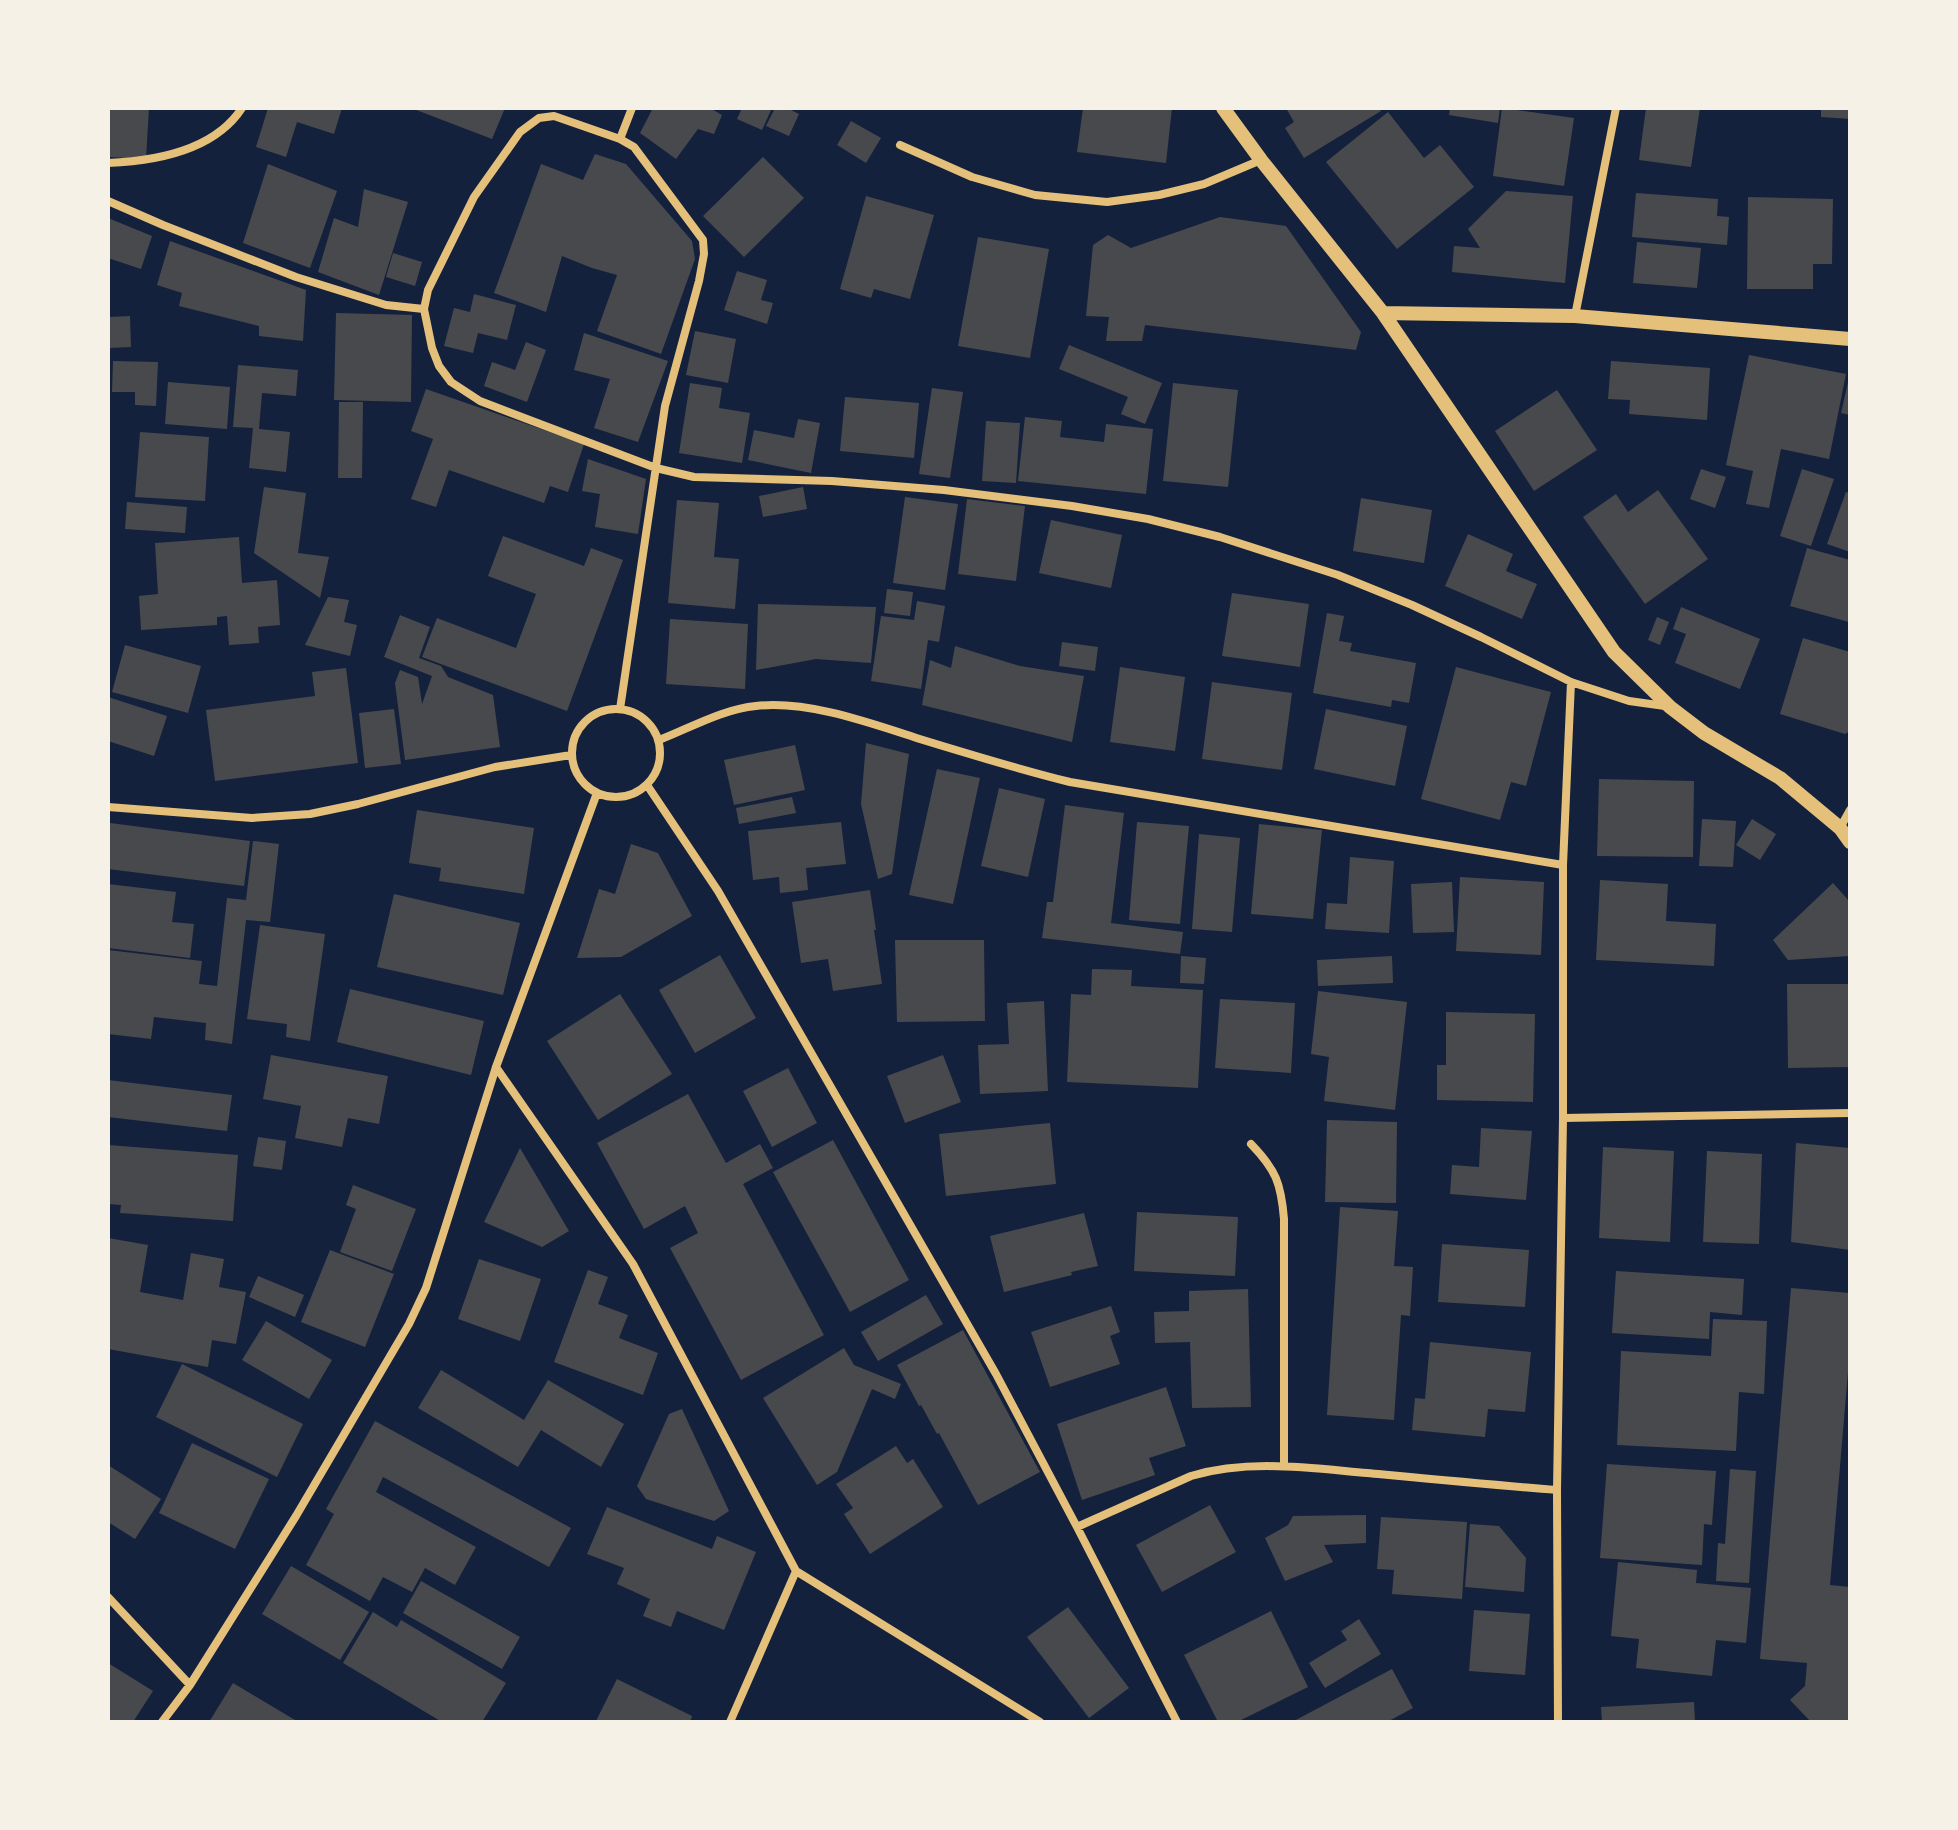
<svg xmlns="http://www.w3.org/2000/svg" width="1958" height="1830" viewBox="0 0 1958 1830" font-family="'Open Sans',sans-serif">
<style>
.building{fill:#48494c}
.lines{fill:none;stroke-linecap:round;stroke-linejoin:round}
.minor{stroke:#e5c07b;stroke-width:8}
.tertiary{stroke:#e5c07b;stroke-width:14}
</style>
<rect width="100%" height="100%" fill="#14213d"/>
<path class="building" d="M108,108H149L146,159L108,157Z
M268,108H342L334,134L297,122L286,157L256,147Z
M411,108H505L492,139Z
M653,108H710L722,115L714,134L698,129L676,159L640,133Z
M742,108H772L762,130L737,119Z
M775,108H787L799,114L789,136L766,126Z
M1083,108H1172L1166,163L1077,152Z
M1286,108H1379L1381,111L1304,158L1285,128L1294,122Z
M1450,108H1500L1498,123L1449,115Z
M1502,108L1574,118L1564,186L1493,176Z
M1646,108H1700L1691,167L1639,160Z
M1821,108H1850V119L1821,117Z
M1388,112L1424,158L1440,145L1474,187L1397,249L1326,162Z
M851,121L881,138L866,163L837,145Z
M595,154L626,164L692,241L695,259L661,354L597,331L617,275L592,268L562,256L546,312L494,293L541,164L583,180Z
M763,157L804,198L744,257L703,216Z
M268,164L337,191L310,268L243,243Z
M364,189L408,202L379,295L318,272L334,218L358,227Z
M1506,191L1573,196L1565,283L1452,272L1454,246L1480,248L1468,229Z
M1636,193L1718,199L1717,216L1729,217L1727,245L1632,237Z
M866,196L934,215L910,299L874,289L871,298L840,289Z
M1748,197L1833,199L1832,264H1813V289H1747Z
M1220,217L1286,226L1361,332L1356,350L1145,325L1142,341H1106L1109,317L1086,316L1093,245L1108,235L1131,248Z
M108,218L152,236L141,269L108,258Z
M978,237L1049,249L1030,358L958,346Z
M170,241L306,290L303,341L259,336V326L179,306L182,293L157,285Z
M1637,242L1701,248L1697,288L1633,283Z
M393,253L422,262L415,286L386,277Z
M737,271L767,280L761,300L773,303L767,324L724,310Z
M474,294L516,305L507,340L478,333L473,353L444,346L454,308L470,312Z
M336,313L412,315L411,402L334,400Z
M130,316L131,347L108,348V317Z
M695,331L736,339L728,383L686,375Z
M584,333L668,361L638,442L594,428L610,379L574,370Z
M526,342L546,350L527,402L484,386L492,362L515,370Z
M1069,345L1162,383L1145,424L1121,414L1128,397L1059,369Z
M1749,355L1846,374L1829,459L1781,449L1769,508L1746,504L1753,471L1726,465Z
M113,361L158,362L156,406L135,405V392H112Z
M1611,361L1710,368L1707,420L1629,414L1630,400L1608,399Z
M238,365L298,370L296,396L262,393L259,429L290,432L286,472L249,468L253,428L233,427Z
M1849,378H1850V415L1841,413Z
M168,382L230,387L227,429L165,424Z
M690,383L722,388L719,408L750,413L742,463L679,453Z
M1173,383L1238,390L1228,487L1163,481Z
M932,388L963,392L950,478L919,474Z
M426,389L584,444L568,492L550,486L544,503L449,470L436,507L411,499L433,439L411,431Z
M1557,390L1597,450L1534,491L1495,431Z
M845,397L919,403L914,458L840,451Z
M339,402H363L362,478H338Z
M1025,417L1062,421L1060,437L1104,442L1106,424L1153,429L1146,494L1018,481Z
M798,419L820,423L811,473L748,460L754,430L794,438Z
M986,421L1020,423L1016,483L982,481Z
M140,432L209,437L205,501L135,497Z
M588,459L646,479L638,534L595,527L600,494L582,491Z
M1701,469L1726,477L1715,508L1690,499Z
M1802,469L1834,479L1811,546L1780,536Z
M264,487L306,493L298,553L329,557L320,598L254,553Z
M803,487L807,509L763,517L759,496Z
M1658,490L1708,559L1645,604L1583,517L1616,494L1628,512Z
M1846,492L1850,493V552L1827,544Z
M905,497L958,504L945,590L893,583Z
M1361,498L1432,510L1424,563L1353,551Z
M967,499L1025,506L1016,581L958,574Z
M677,500L719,503L714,557L739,559L735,609L668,603Z
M127,502L187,507L185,533L125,529Z
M1051,520L1122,535L1111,588L1039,573Z
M1468,534L1513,554L1506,571L1537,584L1522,619L1445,586Z
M503,536L584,566L591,548L623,560L567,711L422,657L437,618L516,648L536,594L488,576Z
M239,537L242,583L277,580L280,625L258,627L259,643L229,645L227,616L217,617V625L141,630L139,596L158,594L155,543Z
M1807,548L1850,560L1849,622L1790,606Z
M887,589L913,592L910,616L884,613Z
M1232,593L1309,604L1300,667L1222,656Z
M328,597L349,600L344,622L357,625L350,656L305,645Z
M917,601L945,606L939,642L928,640L921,689L871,681L881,616L914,620Z
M758,604L876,607L871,663L816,659L756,670Z
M1681,607L1760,639L1740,689L1675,663L1686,634L1673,629Z
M1327,613L1344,616L1339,641L1352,643L1350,651L1416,663L1409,703L1392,700L1391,707L1313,693Z
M400,615L430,627L419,658L441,666L448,677L493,695L500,747L405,760L395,683L400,670L418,677L422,704L432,676L384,657Z
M1657,617L1669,622L1660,645L1648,640Z
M670,619L748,624L745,689L666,684Z
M1803,638L1850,652V731L1845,734L1780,714Z
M1062,642L1098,647L1095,671L1059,666Z
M125,645L201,666L188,713L112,692Z
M955,646L1020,666L1084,676L1072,742L922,705L930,660L951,668Z
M1120,667L1185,677L1175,751L1110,742Z
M1456,667L1551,692L1526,786L1511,782L1500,820L1421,799Z
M346,668L358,763L215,781L206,710L315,696L312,672Z
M1212,682L1292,693L1282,770L1202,759Z
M108,697L167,716L154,756L108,741Z
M394,709L401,764L365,768L359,713Z
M1326,709L1407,726L1395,786L1314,769Z
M866,743L909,754L892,874L878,879L861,804Z
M795,745L805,790L734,805L724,760Z
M937,769L980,778L953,904L909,895Z
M1599,779L1694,781L1693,857L1597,856Z
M999,788L1045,799L1028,877L981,866Z
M792,797L796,813L739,824L736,808Z
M1065,805L1124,813L1111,923L1183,932L1180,954L1042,938L1047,902H1053Z
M417,810L534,828L524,894L439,881L441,868L409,863Z
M1702,819L1736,821L1733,867L1699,866Z
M1752,819L1776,834L1760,860L1736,845Z
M841,822L846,864L806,868L808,890L780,893L779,877L753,880L748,831Z
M1137,822L1189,826L1180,924L1129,920Z
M110,823L250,841L244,886L108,869Z
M1259,824L1322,830L1313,919L1251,914Z
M1199,834L1240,838L1232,932L1192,929Z
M253,841L279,844L270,922L246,920L232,1044L205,1040L206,1023L154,1017L151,1039L108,1034V950L202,961L199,984L217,986L227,898L246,900Z
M631,844L658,853L692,916L621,957L577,958L599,889L615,894Z
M1350,857L1394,861L1389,933L1325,929L1327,903L1347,904Z
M1460,877L1544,882L1541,955L1456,951Z
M1600,880L1668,884L1666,921L1716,924L1714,966L1596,960Z
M1452,882L1454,932L1413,933L1411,884Z
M1833,883L1850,902V956L1788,960L1773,940Z
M108,884L176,892L172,922L194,924L190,958L108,948Z
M870,890L876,930H874L882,984L833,991L828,959L801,963L792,902Z
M394,894L520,923L503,995L377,967Z
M260,925L325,934L310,1041L286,1037L287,1024L247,1019Z
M895,940H984L985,1021L897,1022Z
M720,955L756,1018L695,1053L659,990Z
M1181,956L1206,958L1204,984L1180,983Z
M1392,956L1393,983L1318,986L1317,960Z
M1092,969L1132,970L1131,986L1203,990L1198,1088L1067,1082L1071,994L1091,995Z
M1787,984H1850V1067L1788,1068Z
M350,989L484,1021L471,1075L337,1042Z
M1318,991L1407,1002L1395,1110L1324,1101L1329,1057L1311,1054Z
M620,994L672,1074L598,1120L547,1041Z
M1220,999L1295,1003L1291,1073L1215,1068Z
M1044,1001L1048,1091L980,1094L978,1045L1009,1044L1007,1003Z
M1446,1012L1535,1014L1533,1102L1437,1100V1065H1446Z
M271,1055L388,1076L379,1124L348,1118L342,1147L295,1138L301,1106L263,1099Z
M943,1055L961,1102L905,1123L887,1076Z
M788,1068L817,1123L772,1147L743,1091Z
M108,1080L232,1095L227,1131L108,1117Z
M688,1094L726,1163L760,1144L773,1168L743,1184L824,1335L741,1380L670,1248L698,1233L685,1206L644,1229L597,1143Z
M1327,1120L1397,1122L1396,1203L1325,1202Z
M1050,1123L1056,1184L946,1196L939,1134Z
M1481,1128L1532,1131L1526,1200L1450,1194L1452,1165L1479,1167Z
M258,1137L286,1141L282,1170L253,1166Z
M833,1140L909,1280L850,1312L773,1172Z
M1796,1143L1850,1148V1250L1791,1242Z
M108,1145L238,1155L233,1221L120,1213L121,1205L108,1204Z
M1603,1147L1674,1151L1670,1242L1599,1238Z
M520,1148L569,1231L542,1247L484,1222Z
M1707,1151L1762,1154L1759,1244L1703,1242Z
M353,1185L416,1209L392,1271L340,1252L356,1209L346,1205Z
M1340,1207L1398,1211L1394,1266L1413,1267L1410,1316L1401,1315L1394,1420L1327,1415Z
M1137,1212L1238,1217L1235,1276L1134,1271Z
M1084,1213L1098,1266L1071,1272L1072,1275L1004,1292L990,1236Z
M108,1238L148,1245L140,1292L183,1300L191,1253L224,1259L219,1287L246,1292L236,1344L212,1340L208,1367L108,1349Z
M1442,1244L1529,1250L1525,1307L1438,1302Z
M330,1250L394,1274L365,1347L301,1322Z
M479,1259L541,1279L520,1341L458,1319Z
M588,1270L608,1277L598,1304L628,1315L619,1338L658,1353L643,1395L554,1362Z
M1616,1271L1744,1279L1742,1315L1710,1312L1709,1339L1612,1333Z
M258,1276L304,1295L295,1317L249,1297Z
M1791,1288L1850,1293V1348L1830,1585L1850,1587V1722H1827V1720H1817L1811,1722L1790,1700L1805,1686L1807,1663L1760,1659Z
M1248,1289L1251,1407L1192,1408L1190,1342L1155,1343L1154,1312L1189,1311V1291Z
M926,1295L943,1324L878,1361L861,1332Z
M1111,1306L1120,1332L1110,1336L1120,1364L1050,1387L1031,1332Z
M1713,1319L1767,1321L1764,1394L1739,1392L1736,1451L1617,1445L1621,1351L1711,1356Z
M266,1321L332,1360L309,1399L242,1360Z
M963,1330L1040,1472L978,1505L939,1433L937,1434L921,1405L919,1406L897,1365Z
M1430,1342L1531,1352L1525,1412L1488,1409L1485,1437L1412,1430L1415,1398L1425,1399Z
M844,1348L854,1365L901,1384L895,1399L872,1389L837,1472L817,1485L763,1398Z
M182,1364L303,1424L277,1477L156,1417Z
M441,1370L524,1420L548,1380L624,1424L601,1467L541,1430L518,1467L418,1408Z
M1166,1387L1186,1446L1149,1458L1155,1475L1082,1500L1057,1424Z
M682,1409L729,1511L714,1521L646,1499L637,1486L669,1414Z
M375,1421L571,1528L549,1567L383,1477L376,1492L476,1547L455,1585L425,1568L412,1592L383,1577L370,1601L306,1565L334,1514L326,1509Z
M192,1443L269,1479L235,1549L159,1513Z
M896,1446L907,1463L913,1459L943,1507L870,1554L844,1514L853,1508L836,1484Z
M1607,1464L1716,1471L1712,1525L1704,1524L1702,1565L1600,1558Z
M108,1465L161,1499L135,1539L108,1522Z
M1730,1469L1756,1471L1749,1583L1716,1581L1718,1543L1725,1544Z
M1210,1505L1236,1552L1162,1592L1136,1545Z
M607,1507L712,1549L717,1536L756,1552L724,1630L677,1611L671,1627L643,1616L650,1599L617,1584L624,1568L587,1554Z
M1366,1515V1543L1324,1545L1333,1562L1285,1581L1265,1538L1288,1525L1293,1516Z
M1381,1517L1467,1522L1462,1599L1392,1594L1394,1570L1377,1569Z
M1470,1524L1499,1526L1526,1558L1524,1592L1465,1587Z
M1618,1562L1697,1570L1696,1583L1751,1588L1746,1643L1716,1640L1712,1676L1636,1668L1639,1639L1611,1636Z
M291,1566L369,1612L340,1660L262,1614Z
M421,1581L520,1637L502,1669L403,1613Z
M1068,1607L1129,1688L1089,1718L1027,1637Z
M1474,1610L1530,1614L1525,1675L1469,1671Z
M1271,1611L1308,1687L1237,1722H1218L1184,1655Z
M373,1612L397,1627L401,1620L506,1683L482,1722H442L343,1663Z
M1359,1619L1381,1654L1325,1688L1309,1663L1347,1640L1341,1631Z
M108,1663L153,1691L133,1722H108Z
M1392,1669L1413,1708L1387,1722H1292Z
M617,1679L692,1716L690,1722L596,1721Z
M233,1683L295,1720L294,1722H209Z
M1694,1702L1695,1722H1602L1601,1707Z"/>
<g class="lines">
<path class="minor" d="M620,139L632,108
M900,145L972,177L1035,195L1107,202L1159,195L1204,184L1261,160
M108,163C156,161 214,151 242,108
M108,201L163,225L296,277L386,305L424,309
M1575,316L1616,108
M572 753a44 44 0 1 1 88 0a44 44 0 1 1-88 0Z
M620,709L665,406L699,281L704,254L703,240L634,147L620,139L554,116L539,118L520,132L474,197L428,290L424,309L432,348L439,366L451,382L480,401L656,468L694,477L832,481L944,490L1072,506L1148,519L1220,537L1338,575L1412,605L1481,637L1571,682L1629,701L1665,706
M659,740C690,728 723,709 756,706C809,700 873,724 923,740C972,755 1021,770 1070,782L1563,865
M647,785L718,891L996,1374L1077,1527L1177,1722
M108,807L252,818L310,814L358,804L495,767L571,755
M1840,828L1850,810
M496,1067L633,1264L796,1571L1040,1722
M1563,1118L1850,1113
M1251,1144C1276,1170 1281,1183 1284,1219V1466
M1077,1527L1191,1476C1248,1459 1309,1468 1367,1473C1431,1479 1494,1485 1557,1490
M108,1597L190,1685
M162,1722L190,1685L296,1516L409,1324L426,1288L496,1067L597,793
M730,1722L796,1571
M1558,1722L1557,1490L1563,1118V865L1571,682"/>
<path class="tertiary" d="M1223,108L1261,160L1383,313L1614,652L1670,707L1704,733L1780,778L1840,828L1850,842
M1383,313L1575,316L1850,339"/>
</g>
<rect width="1958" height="1830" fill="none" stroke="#f6f1e7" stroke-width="220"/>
</svg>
